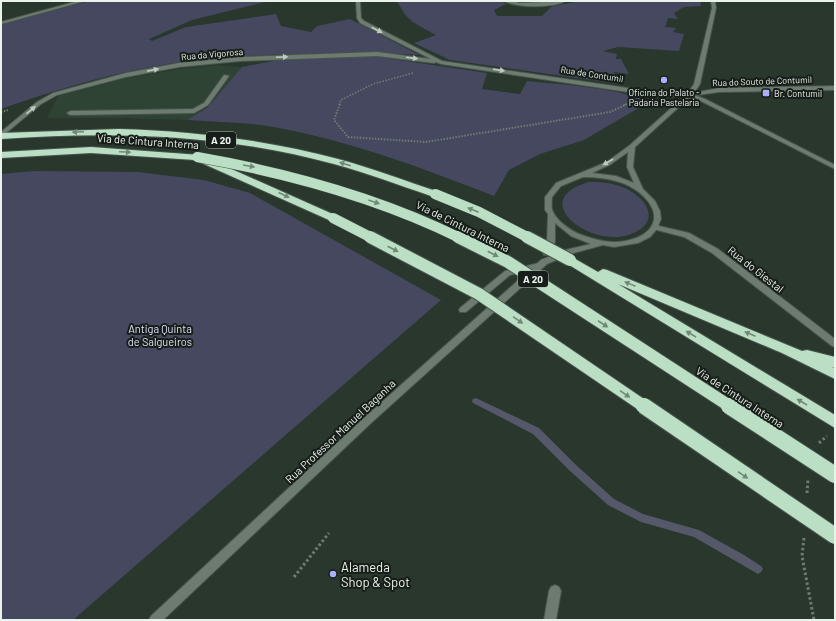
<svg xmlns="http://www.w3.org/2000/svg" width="836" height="621" viewBox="0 0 836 621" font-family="Barlow,sans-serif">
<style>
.built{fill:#2f4335}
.green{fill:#45485f}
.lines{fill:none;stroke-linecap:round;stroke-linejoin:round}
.stream{fill:#555868;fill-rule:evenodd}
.service-casing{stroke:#48554c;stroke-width:2}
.minor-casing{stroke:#48554c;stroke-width:2}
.tertiary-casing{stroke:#48554c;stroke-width:2}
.motorway-casing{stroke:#48554c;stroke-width:2}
.path-far2{stroke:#6f7c73;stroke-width:1.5;stroke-dasharray:1.5 1.5;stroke-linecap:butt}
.path-far1{stroke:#6f7c73;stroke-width:2;stroke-dasharray:1.5 1.5;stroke-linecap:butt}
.path{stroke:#6f7c73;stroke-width:3;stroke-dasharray:2.5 2.5;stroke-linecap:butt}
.service{fill:#6d7b71;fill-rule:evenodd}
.minor{fill:#6d7b71;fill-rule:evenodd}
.tertiary{fill:#6d7b71;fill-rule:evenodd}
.motorway{fill:#bbdfc5;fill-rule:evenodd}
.motorway-bridge-far2-casing{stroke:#48554c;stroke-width:11;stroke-linecap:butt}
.motorway-bridge-far1-casing{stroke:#48554c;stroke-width:14;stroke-linecap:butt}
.motorway-bridge-casing{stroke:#48554c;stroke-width:18;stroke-linecap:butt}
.motorway-bridge-far2{stroke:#bbdfc5;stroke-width:10}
.motorway-bridge-far1{stroke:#bbdfc5;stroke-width:12}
.motorway-bridge{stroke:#bbdfc5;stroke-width:16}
.oneway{fill:#bec9c1}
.oneway2{fill:#718877}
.poi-dot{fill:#aab0fc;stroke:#171d18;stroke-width:1.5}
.labels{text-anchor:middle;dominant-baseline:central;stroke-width:4;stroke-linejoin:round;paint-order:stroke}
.far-street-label{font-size:9px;fill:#eaf3ec;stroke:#171d18}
.far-poi-label{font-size:9px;fill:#eaf3ec;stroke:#171d18}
.shield{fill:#171d18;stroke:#abb3ac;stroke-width:1}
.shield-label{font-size:10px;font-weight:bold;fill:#eaf3ec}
.street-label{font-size:11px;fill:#eaf3ec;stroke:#171d18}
.park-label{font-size:11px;fill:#dde0f8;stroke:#171d18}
.near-poi-label{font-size:13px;fill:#eaf3ec;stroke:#171d18;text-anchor:start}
</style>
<rect width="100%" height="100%" fill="#29372d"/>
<path class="built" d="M220,65L223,66L242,67L207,108L187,120L124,118H47L58,96L124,79L179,69Z"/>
<path class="green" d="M90,1H269L192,20L149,39L152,41L186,27L276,14L281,26L311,32L317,26L350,19L419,55C380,52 342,53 304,54C249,55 194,58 141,69C93,78 47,93 1,109V24Z
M397,1H502L506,4L494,10L497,16H542L552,6L580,1H700L701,6L684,7L674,13L678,19L668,18L665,27L676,28L673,32L684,34L679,51L618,47L603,51L617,54L616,59H621L629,74L614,72L619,84L450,60L414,43L436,35C415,23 409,24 397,1Z
M372,56L487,73L482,89L520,94L527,81C567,85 608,87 646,100L637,109L584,140L540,154L509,170L494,196C420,167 345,139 267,126C241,122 214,122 187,120L207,108L242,67L278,60Z
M34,171L138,172L204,180L250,193L441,300L73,620H1V174Z
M589,182C598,182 607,182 616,185C641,191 667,220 631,234C592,250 525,200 589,182Z"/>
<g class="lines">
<path class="stream" d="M476,398L539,428L576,465L614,499L643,514L699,530L744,555L761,566L763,569L761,572L758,574L694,537L641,522L608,505L570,471L533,434L473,403L472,401L473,399Z"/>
<defs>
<path id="service" d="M224,75L229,76L208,105L194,113L70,115L67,113L70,111L193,109L204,103Z
M539,263L543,266L542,268L510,275L466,312H460L459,310L460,308L505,271Z
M555,585L559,587L561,591L556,620H544L549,591L551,587Z"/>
<path id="minor" d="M78,1H85L1,24V22Z
M356,1H360L361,18L364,21L442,61L648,91L689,93L705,99L835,165V169L701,101L688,97L648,95L441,64L436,62L434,63L377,56L240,61L179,67L126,77L57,95L41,104L1,137V132L37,102L53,93L126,73L179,63L240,57L377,52L431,59L360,23L357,18Z
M504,1H517L518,3L566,1C554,8 516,8 504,1Z
M653,225H655L689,233L718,249L835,339V347L832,346L712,253L684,237L653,229L651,227Z
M544,259L547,260L548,262L547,264L370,424L163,620H149L151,616L364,418L541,260Z"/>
<path id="tertiary" d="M711,1H715L716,8L700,84L694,93L719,88L835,86V90L719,92L691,96L635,147L633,167L643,189L655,201L660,211L661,219L657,229L650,237L638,243L614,247L603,245L570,254L547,264H541L540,262L541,260L565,250L591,244L571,236L555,223V242L550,255H544L543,253L547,242L548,214L545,210V197L556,183L607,162L630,145L687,94L694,84L712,8ZM628,152L627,167L634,183L616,176L592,173L611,164ZM583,177C606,177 631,181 647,200C651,205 655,212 654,219C652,236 628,242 614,242C602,242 590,238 579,234C570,230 555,220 552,209C551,206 552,201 552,197L561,186Z"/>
<path id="motorway" d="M119,129C193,131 266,140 338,159C372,168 405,181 439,192L440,194L435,197L431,196C399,185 367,173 334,164C225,134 113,131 1,139V133Z
M91,147L200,155L337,216L338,218L337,220H329L195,160L91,153L1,158V152Z
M570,256L598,272L603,269L607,270L802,351L807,350L835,357V367H832L835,368V379L782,353L618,284L835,415V428L566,263L564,260L566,257Z"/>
</defs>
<use href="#service" class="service-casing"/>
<use href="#minor" class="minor-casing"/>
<use href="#tertiary" class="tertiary-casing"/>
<use href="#motorway" class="motorway-casing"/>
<path class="path-far2" d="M339,105L341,100L373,84L413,73
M624,105L627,104"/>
<path class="path-far1" d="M340,104L334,120L348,137L426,142L610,112L627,104
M1,112L8,110"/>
<path class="path" d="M819,443L827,436
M807,493L808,480
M804,538L802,556L814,620
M294,577L329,533"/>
<use href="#service" class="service"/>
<use href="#minor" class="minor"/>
<use href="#tertiary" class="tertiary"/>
<use href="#motorway" class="motorway"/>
<defs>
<path id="motorway-bridge-far2" d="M197,157C288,173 377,197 460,238
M435,194L479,212L529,238
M333,218L372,238"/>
<path id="motorway-bridge-far1" d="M370,237L479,294L645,407
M458,237L508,262L731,407
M527,237L570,260"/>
<path id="motorway-bridge" d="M644,406L835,536
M729,406L835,475"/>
</defs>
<use href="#motorway-bridge-far2" class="motorway-bridge-far2-casing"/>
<use href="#motorway-bridge-far1" class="motorway-bridge-far1-casing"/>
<use href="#motorway-bridge" class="motorway-bridge-casing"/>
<use href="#motorway-bridge-far2" class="motorway-bridge-far2"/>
<use href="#motorway-bridge-far1" class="motorway-bridge-far1"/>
<use href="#motorway-bridge" class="motorway-bridge"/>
</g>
<defs><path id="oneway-solid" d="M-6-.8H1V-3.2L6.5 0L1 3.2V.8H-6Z"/></defs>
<g class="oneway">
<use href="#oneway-solid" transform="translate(377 30) rotate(27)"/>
<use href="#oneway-solid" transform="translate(282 57) rotate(-3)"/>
<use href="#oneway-solid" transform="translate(412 58) rotate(7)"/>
<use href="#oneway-solid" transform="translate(153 70) rotate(-11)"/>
<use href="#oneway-solid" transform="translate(499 70) rotate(8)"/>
<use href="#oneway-solid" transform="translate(31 110) rotate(-40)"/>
<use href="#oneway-solid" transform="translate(608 162) rotate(150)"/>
</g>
<g class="oneway2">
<use href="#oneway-solid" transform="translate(78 132) rotate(178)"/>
<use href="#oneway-solid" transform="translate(125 152) rotate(2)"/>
<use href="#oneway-solid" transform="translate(345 164) rotate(-162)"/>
<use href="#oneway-solid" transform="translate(249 166) rotate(10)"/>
<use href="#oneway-solid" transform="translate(284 195) rotate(25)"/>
<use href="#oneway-solid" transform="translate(374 202) rotate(19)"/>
<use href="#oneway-solid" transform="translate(473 210) rotate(-157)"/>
<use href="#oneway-solid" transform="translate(393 249) rotate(27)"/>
<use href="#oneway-solid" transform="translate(493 254) rotate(27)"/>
<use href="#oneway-solid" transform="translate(630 284) rotate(-158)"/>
<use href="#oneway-solid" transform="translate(518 320) rotate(34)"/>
<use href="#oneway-solid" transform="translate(603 324) rotate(33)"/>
<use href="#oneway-solid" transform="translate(691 334) rotate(-149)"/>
<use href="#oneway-solid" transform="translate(750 334) rotate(-157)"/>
<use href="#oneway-solid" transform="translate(625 394) rotate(34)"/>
<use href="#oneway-solid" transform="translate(802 402) rotate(-149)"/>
<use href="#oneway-solid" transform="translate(743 475) rotate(34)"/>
</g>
<g class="poi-dot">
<circle cx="664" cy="80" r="4"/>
<rect x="762" y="89" width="8" height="8" rx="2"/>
<circle cx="333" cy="574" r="4"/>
</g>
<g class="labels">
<g class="far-street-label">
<text transform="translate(212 54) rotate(-5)">Rua da Vigorosa</text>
<text transform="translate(592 74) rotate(9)">Rua de Contumil</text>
<text transform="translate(762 81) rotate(-2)">Rua do Souto de Contumil</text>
</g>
<g class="far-poi-label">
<text x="664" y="92">Oficina do Palato -<tspan x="664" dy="10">Padaria Pastelaria</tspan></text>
<text x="774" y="93" text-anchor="start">Br. Contumil</text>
</g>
<g class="shield">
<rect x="206" y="132" width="30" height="16" rx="3"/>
<rect x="518" y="271" width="30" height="16" rx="3"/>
</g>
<g class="shield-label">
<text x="221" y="140">A 20</text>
<text x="533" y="279">A 20</text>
</g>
<g class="street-label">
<text transform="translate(148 141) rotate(4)">Via de Cintura Interna</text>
<text transform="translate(463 226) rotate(26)">Via de Cintura Interna</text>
<text transform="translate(756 269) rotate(38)">Rua do Giestal</text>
<text transform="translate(740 397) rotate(33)">Via de Cintura Interna</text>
<text transform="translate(340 431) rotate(-43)">Rua Professor Manuel Baganha</text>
</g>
<g class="park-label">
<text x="160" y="328">Antiga Quinta<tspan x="160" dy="13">de Salgueiros</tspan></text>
</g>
<g class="near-poi-label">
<text x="341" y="567">Alameda<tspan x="341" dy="15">Shop &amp; Spot</tspan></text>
</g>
</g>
<rect width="836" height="621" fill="none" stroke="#eaf3ec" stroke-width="4"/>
</svg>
